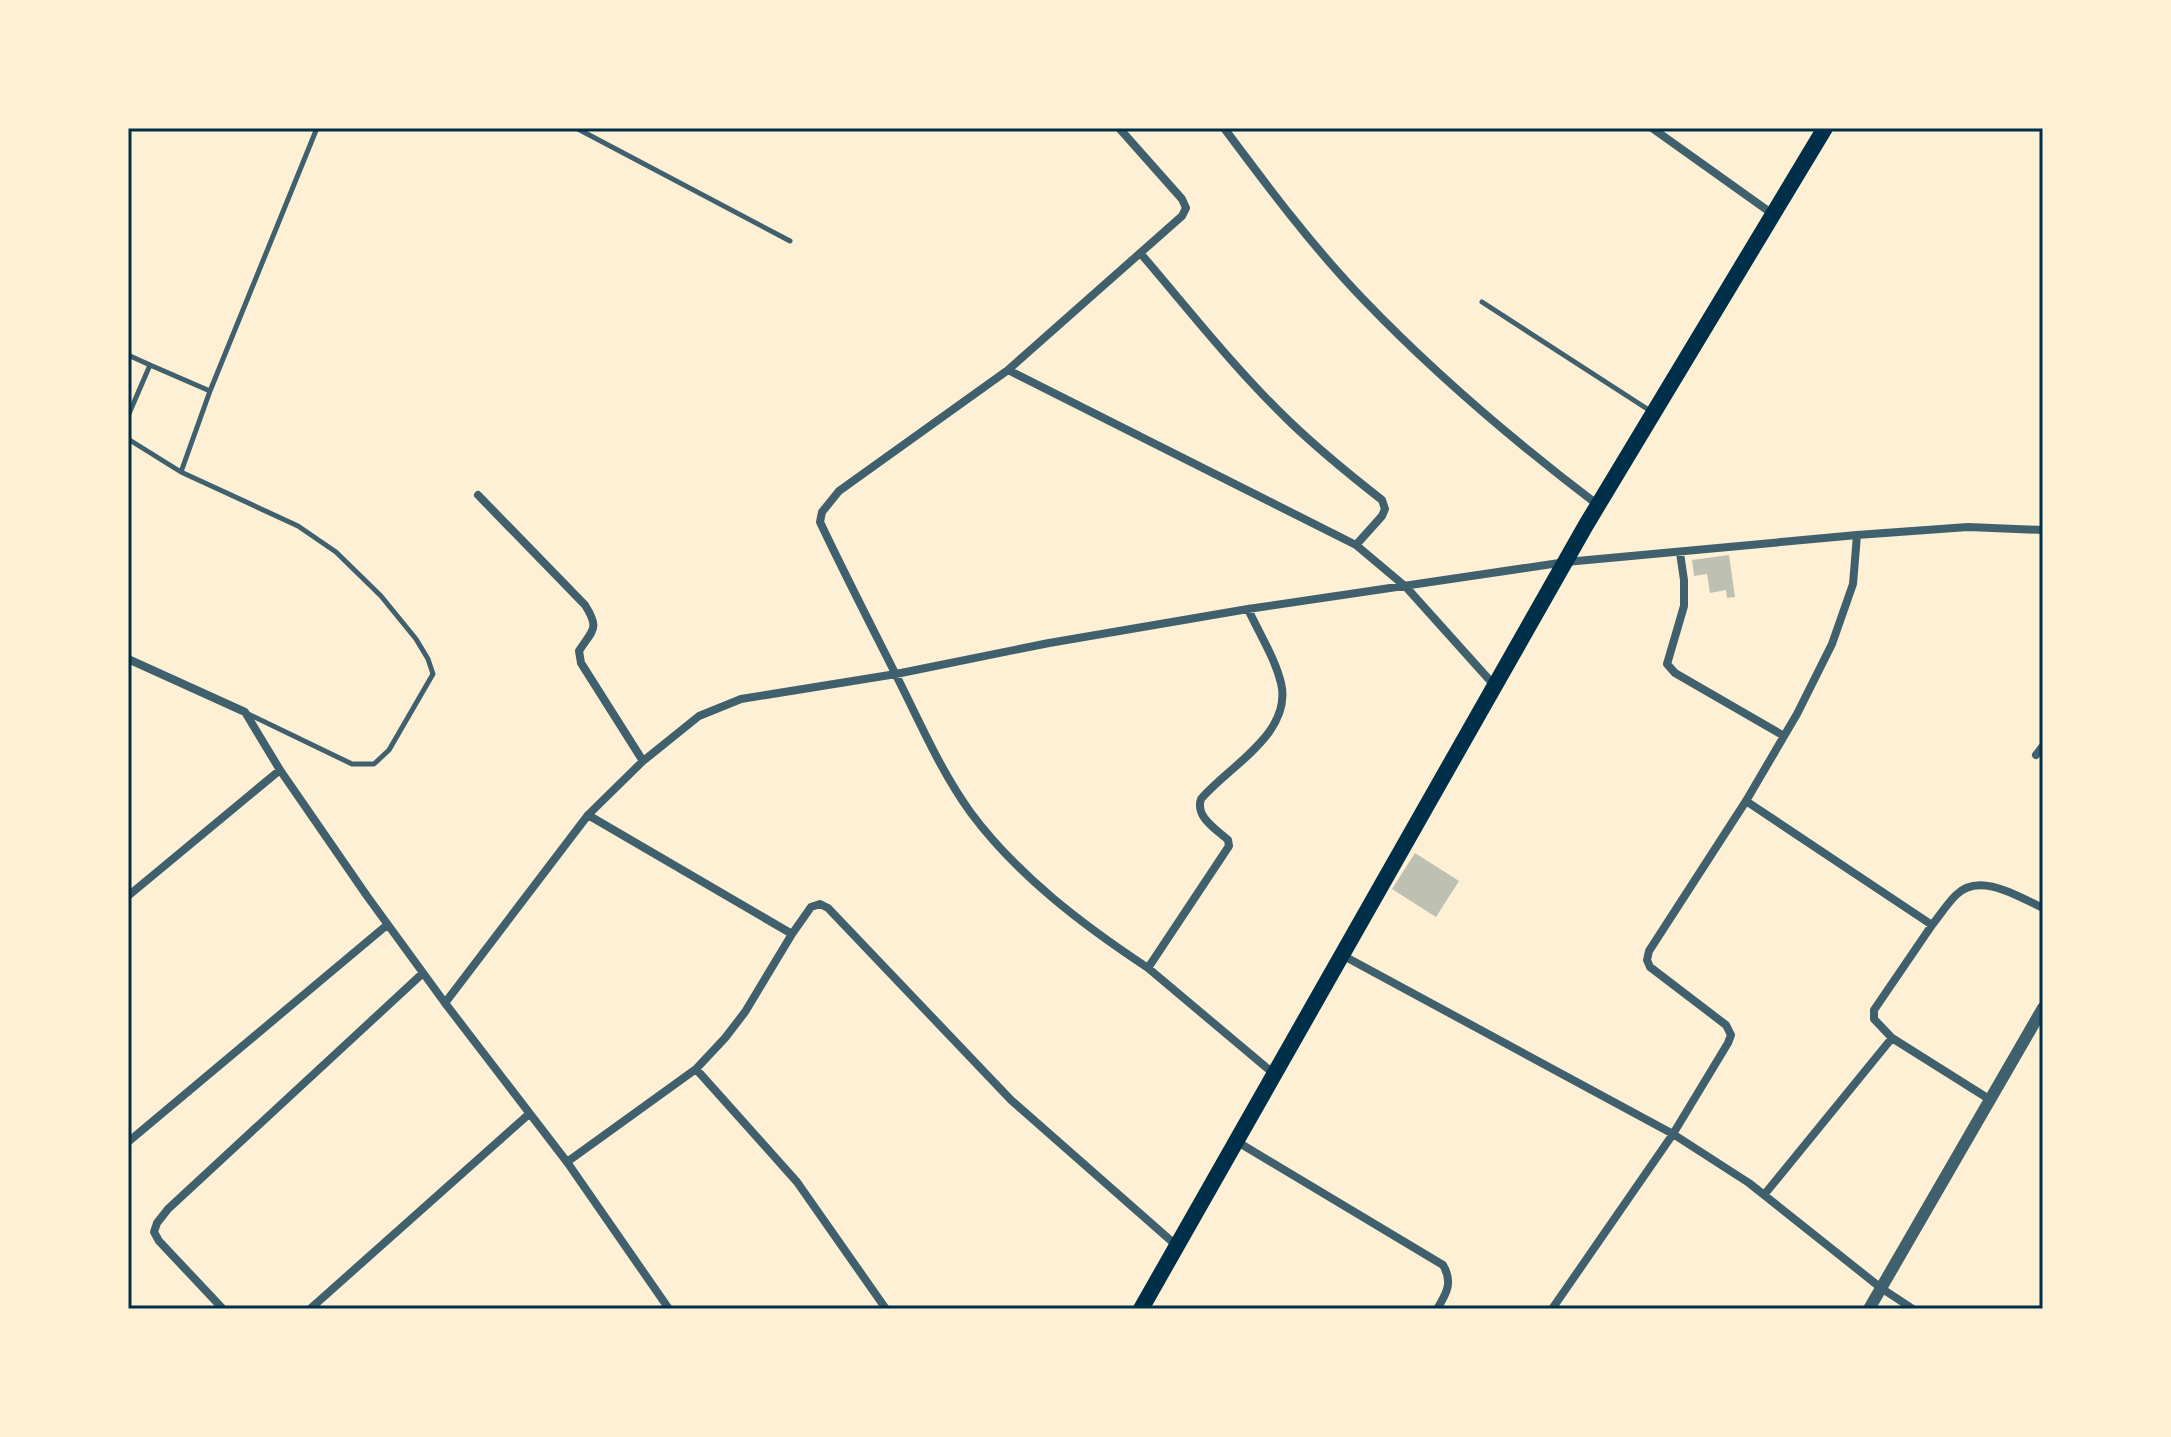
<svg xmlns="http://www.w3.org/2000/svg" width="2171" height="1437" viewBox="0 0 2171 1437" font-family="'Asap Condensed',sans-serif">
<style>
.building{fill:#bec0b2}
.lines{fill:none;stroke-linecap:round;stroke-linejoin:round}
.service{stroke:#3f606c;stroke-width:5}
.minor{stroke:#3f606c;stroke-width:8}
.tertiary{stroke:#3f606c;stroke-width:12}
.primary{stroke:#003049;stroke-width:16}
.neatline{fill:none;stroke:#003049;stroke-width:3}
</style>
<rect width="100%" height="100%" fill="#fdf0d5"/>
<path class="building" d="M1729,555L1735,597L1727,598L1726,590L1710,593L1707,574L1694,576L1692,560Z
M1415,853L1459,881L1436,917L1392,889Z"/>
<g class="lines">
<path class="service" d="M576,128L790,241
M1482,302L1652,412
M128,355L150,365L128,416
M150,365L210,391
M128,439L181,472L298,526L336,552L381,596L416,639L428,659L433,674L389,750L374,764H352L246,713
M181,472L210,391L317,128"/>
<path class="minor" d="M1119,128L1182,199L1186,208L1182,216L1008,370L839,491L822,512L820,522C846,577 874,631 901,685C923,729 942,773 971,813C1018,876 1083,925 1148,968L1229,846L1228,840C1216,829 1195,817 1201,799C1229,766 1293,733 1281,683C1275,658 1259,633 1248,609
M1224,128C1268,187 1312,246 1363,299C1435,374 1515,442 1598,505
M1652,128L1774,215
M1141,254C1189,310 1235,369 1288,420C1318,449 1350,475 1382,500L1385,509L1382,516L1356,545
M1008,370L1356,545L1406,587L1494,685
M478,495L585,605C600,629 593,629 579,651L581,663L643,761
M1680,553L1684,580V606L1667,664L1675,673L1784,736
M128,659L245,712L280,770L367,896L445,1003L567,1162L669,1309
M2036,755L2043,746
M1746,801L1932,925C1940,915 1947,904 1956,895C1979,871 2019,897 2043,908
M128,896L280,770
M1932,925L1874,1010V1019L1892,1038L1989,1099
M792,934L811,907L820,904L828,908L1011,1100L1177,1246
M1342,955L1673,1134L1749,1183L1881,1288L1913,1309
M1148,968L1274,1074
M445,1003L588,815L643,761L699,716L741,699L896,674L1049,643L1248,609L1566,562L1857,535L1968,527L2043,530
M696,1069L797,1182L886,1309
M1236,1141L1443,1265C1453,1282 1447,1293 1437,1309
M128,1142L387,925
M567,1162L696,1069L725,1038L745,1012L792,934L588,815
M1764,1195L1892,1038
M223,1309L159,1241L154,1232L157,1223L168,1209L423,973
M310,1309L529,1114
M1552,1309L1673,1134L1728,1043L1731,1035L1726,1025L1650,967L1647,960L1649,951L1746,801L1797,714L1832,644L1853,584L1857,535"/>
<path class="tertiary" d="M1869,1309L2043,1008"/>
<path class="primary" d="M1141,1309L1586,525L1825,128"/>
</g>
<rect width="2171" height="1437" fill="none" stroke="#fdf0d5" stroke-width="260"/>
<rect x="130" y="130" width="1911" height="1177" class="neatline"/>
</svg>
